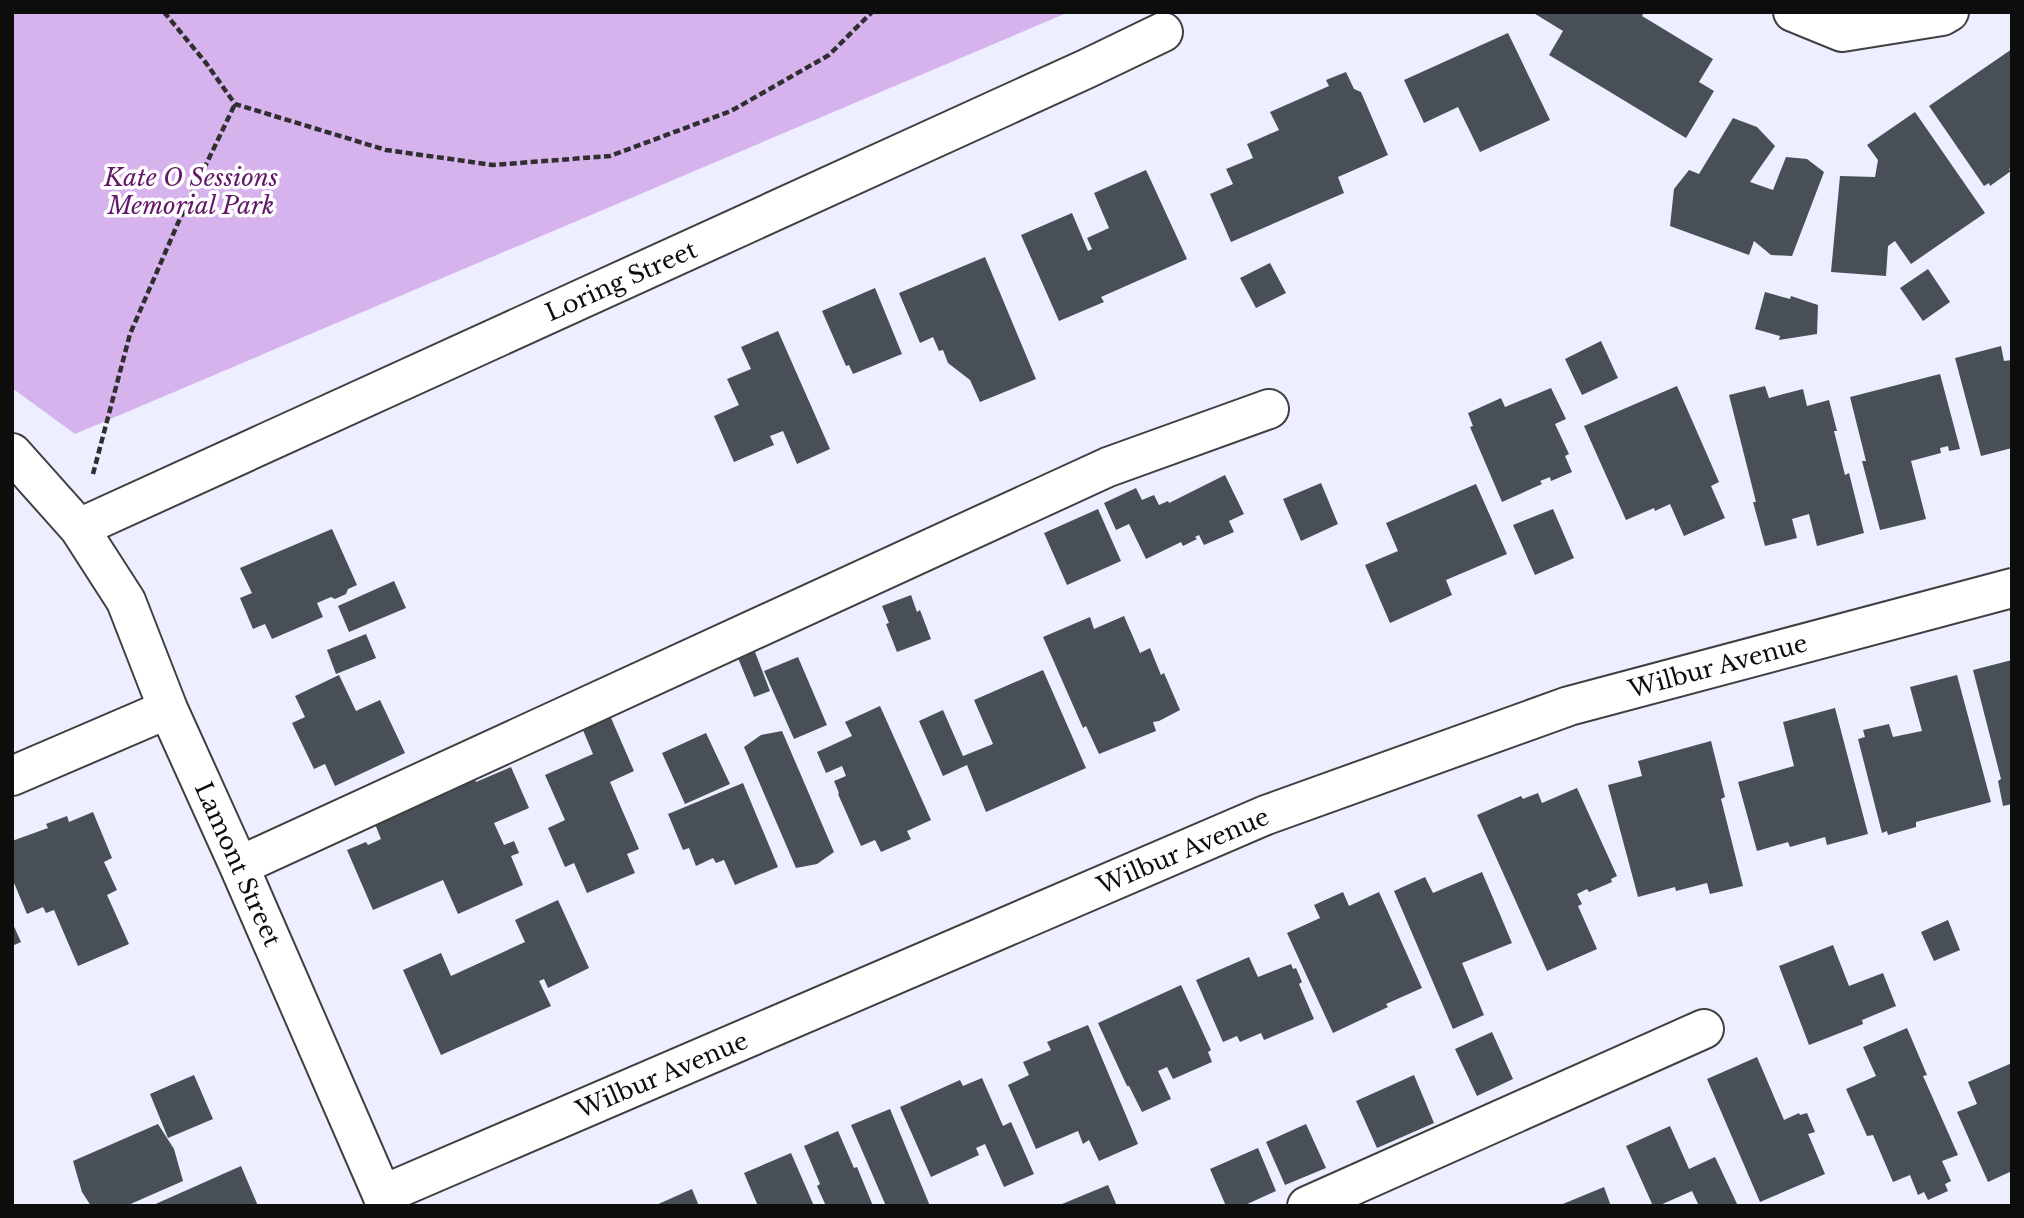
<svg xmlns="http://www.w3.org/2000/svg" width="2024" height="1218" viewBox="0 0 2024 1218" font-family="'Libre Baskerville',serif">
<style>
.green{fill:#d6b3ed}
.building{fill:#484f56}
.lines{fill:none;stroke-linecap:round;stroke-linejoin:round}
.minor-casing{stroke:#404040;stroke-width:42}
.path{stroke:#2f2f2f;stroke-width:4.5;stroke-dasharray:7 3.5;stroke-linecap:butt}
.minor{stroke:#fff;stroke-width:38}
.labels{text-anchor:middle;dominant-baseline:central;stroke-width:7;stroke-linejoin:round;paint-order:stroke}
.park-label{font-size:24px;font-style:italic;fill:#631869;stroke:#fff}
.street-label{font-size:24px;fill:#0d0d0d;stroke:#fff}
</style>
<rect width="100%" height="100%" fill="#edeeff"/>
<path class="green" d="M12,12H1069L75,434L12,388Z"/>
<path class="building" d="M1532,12H1644L1642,16L1713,59L1699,82L1714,91L1686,138L1549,55L1563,31Z
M1508,33L1550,120L1480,152L1458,107L1424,123L1404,80Z
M2012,49V167L2009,169L2011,171L1990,186L1989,183L1984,186L1929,106Z
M1346,72L1354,89L1361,92L1388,155L1338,177L1344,193L1231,242L1210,194L1233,184L1226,169L1253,158L1247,144L1279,130L1270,112L1329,86L1326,80Z
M1915,112L1985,213L1911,264L1895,241L1888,246L1886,276L1831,272L1840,176L1875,177L1878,160L1867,145Z
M1733,118L1757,127L1775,146L1750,182L1773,190L1786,157L1807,159L1824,172L1792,256L1771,255L1754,241L1749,255L1670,226L1674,189L1689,170L1699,174Z
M1146,170L1187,259L1101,297L1104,302L1059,321L1021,235L1072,213L1088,251L1092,249L1087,238L1109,228L1094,193Z
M985,257L1036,379L980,402L970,380L948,363L943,350L939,351L933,337L920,343L899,293Z
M1270,263L1286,293L1256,308L1240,278Z
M1928,269L1950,302L1923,321L1900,288Z
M875,288L902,354L853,374L849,365L846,366L822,311Z
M1765,292L1790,299L1791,296L1818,305L1817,334L1779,340L1780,336L1755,329Z
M778,331L830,449L797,464L783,431L770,436L774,445L734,462L714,416L739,405L727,379L751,369L741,347Z
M1601,341L1618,378L1582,395L1565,359Z
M2001,346L2004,361L2012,360V448L1981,456L1955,358Z
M1940,374L1960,449L1949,451L1948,446L1940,448L1941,453L1911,461L1926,519L1880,530L1862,461H1866L1850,397Z
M1677,386L1719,482L1711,486L1725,518L1684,536L1670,504L1655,511L1654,508L1626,520L1584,426Z
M1765,386L1769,398L1803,389L1807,406L1829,400L1837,431H1834L1845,475L1849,473L1864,533L1817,546L1809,514L1792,519L1797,538L1765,546L1753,502H1756L1729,395Z
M1551,388L1566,419L1555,424L1569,454L1565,456L1572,472L1551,481L1550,477L1540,481L1542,484L1502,502L1470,427L1473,426L1468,413L1501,398L1505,407Z
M1225,475L1244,514L1229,521L1234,532L1204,545L1199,535L1195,537L1197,539L1183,546L1181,542L1146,559L1129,524L1116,530L1104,503L1136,488L1142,500L1154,495L1159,505L1168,501L1169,503Z
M1321,483L1338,524L1301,541L1283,499Z
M1476,484L1507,554L1446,580L1452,595L1390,623L1365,565L1398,551L1386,523Z
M1098,509L1121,561L1067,585L1044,533Z
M1553,509L1574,558L1535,575L1513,525Z
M332,529L357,585L348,589L346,594L335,599L331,597L317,603L323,617L272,639L265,624L253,629L240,598L252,593L240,568Z
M394,581L406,608L349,632L338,606Z
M911,595L917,612L920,610L931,639L897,652L886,624L889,623L882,606Z
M1124,616L1140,653L1150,648L1161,675L1164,673L1180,710L1159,721L1153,722L1156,731L1099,754L1086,726L1083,728L1043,637L1090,617L1094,629Z
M366,634L376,658L336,674L327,650Z
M755,652L770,691L754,697L738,658Z
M798,657L827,725L794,739L764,671Z
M2012,660V804L2003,806L1998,781L2001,779L1973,670Z
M1043,670L1086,768L986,812L967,765L943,776L919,721L943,710L963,756L993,744L974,700Z
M339,675L356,711L380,700L405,753L335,786L325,764L314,769L292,723L305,717L295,696Z
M1957,675L1991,802L1916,822V827L1888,835L1887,831L1882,833L1858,739L1865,737L1863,730L1889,724L1893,737L1922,731L1910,687Z
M880,706L931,820L907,831L911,839L881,852L875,840L861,846L838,794L839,793L834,781L846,776L842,766L826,773L817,752L852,736L845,722Z
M1835,708L1868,834L1827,845L1825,837L1790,847L1788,842L1757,851L1738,782L1794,766L1783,722Z
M608,711L634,771L610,782L639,849L627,854L635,873L587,893L574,863L565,867L548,828L565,820L545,775L593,754L580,723Z
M782,731L834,852L817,864L796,868L744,747L761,735Z
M706,733L730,784L685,804L662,753Z
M1711,741L1725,797L1721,799L1743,886L1710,894L1707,883L1676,891L1675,887L1638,897L1608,785L1642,776L1638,761Z
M511,767L529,808L494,823L504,845L514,841L519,853L511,856L523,885L458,914L443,880L373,910L347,850L366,842L368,845L381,839L375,824L475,780L476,782Z
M743,783L778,867L735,885L724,860L716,863L713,858L696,866L689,848L683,850L668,814Z
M1577,788L1617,876L1611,879L1612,882L1589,892L1587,889L1577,894L1582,904L1578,906L1597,949L1547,971L1477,815L1521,796L1523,799L1538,793L1542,803Z
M93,812L112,858L104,862L117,890L107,895L129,944L78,966L54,910L46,913L43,907L27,914L12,878V841L48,828L46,824L67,816L69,822Z
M1482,872L1512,943L1462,963L1484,1015L1453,1029L1394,891L1425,877L1433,893Z
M1343,892L1349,906L1379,892L1422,988L1386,1004L1388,1007L1333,1033L1287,933L1320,918L1314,905Z
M558,900L589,968L548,988L544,979L539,981L551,1006L441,1055L403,970L441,953L451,976L525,942L515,920Z
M1948,920L1960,950L1934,961L1921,932Z
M12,922L21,942L12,946Z
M1833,945L1849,986L1883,973L1896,1006L1862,1020L1863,1024L1809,1045L1779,966Z
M1249,957L1258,977L1291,964L1293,969L1296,968L1302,982L1299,984L1314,1019L1264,1040L1261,1033L1240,1042L1237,1036L1223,1042L1196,980Z
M1181,985L1211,1050L1208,1052L1212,1062L1173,1079L1167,1067L1158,1071L1171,1099L1142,1112L1129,1086H1127L1098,1023Z
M1088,1025L1138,1144L1099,1161L1089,1140L1083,1144L1078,1131L1036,1149L1008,1085L1029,1075L1023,1062L1051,1050L1047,1042Z
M1907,1028L1927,1075L1923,1076L1958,1155L1942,1161L1951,1181L1945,1184L1948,1191L1928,1200L1924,1192L1918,1195L1910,1175L1893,1182L1873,1135L1867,1136L1846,1089L1876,1076L1863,1047Z
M1492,1032L1513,1079L1477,1096L1455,1049Z
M1757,1057L1784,1120L1799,1113L1800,1115L1807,1113L1815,1132L1808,1134L1825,1174L1760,1202L1707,1079Z
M2012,1063V1171L1988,1182L1957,1112L1977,1104L1968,1082Z
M194,1075L213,1119L168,1138L150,1094Z
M1414,1075L1434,1123L1377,1148L1356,1101Z
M982,1078L1003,1126L1011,1122L1034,1174L1004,1187L985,1144L976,1148L979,1155L931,1177L900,1107L960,1080L963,1086Z
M890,1109L930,1206H886L851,1125Z
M158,1124L174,1149L183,1181L126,1206H91L82,1192L73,1161Z
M1306,1124L1326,1168L1285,1185L1266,1142Z
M1670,1126L1689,1169L1715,1157L1738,1206H1699L1692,1191L1658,1206H1653L1626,1146Z
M838,1131L854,1168L857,1167L873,1206H826L817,1186L820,1184L804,1146Z
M1258,1148L1276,1191L1243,1206H1226L1210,1169Z
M791,1153L814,1206H758L744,1173Z
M241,1166L258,1206H151Z
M1108,1185L1117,1206H1063L1062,1204Z
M1604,1187L1611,1206H1558Z
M692,1189L699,1206H654Z"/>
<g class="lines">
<defs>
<path id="minor" d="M1793,12L1842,32L1942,16L1949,12
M12,453L79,528L126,601L168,709L239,866L387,1206
M79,528L1086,69L1163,32
M12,776L168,709
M239,866L1108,467L1269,409
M382,1195L1266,815L1569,706L2012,588
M1307,1206L1704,1029"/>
</defs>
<use href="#minor" class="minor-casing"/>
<path class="path" d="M164,12L206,63L235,104L386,150L493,165L610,156L731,111L829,55L872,12
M93,474L130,334L178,223L235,104"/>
<use href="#minor" class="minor"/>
</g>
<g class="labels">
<g class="park-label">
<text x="191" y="177">Kate O Sessions<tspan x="191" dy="28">Memorial Park</tspan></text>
</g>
<g class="street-label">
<text transform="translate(621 281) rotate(-24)">Loring Street</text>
<text transform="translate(1718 666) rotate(-15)">Wilbur Avenue</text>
<text transform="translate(1183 851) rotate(-23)">Wilbur Avenue</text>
<text transform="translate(238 864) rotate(66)">Lamont Street</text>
<text transform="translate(662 1075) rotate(-23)">Wilbur Avenue</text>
</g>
</g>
<rect width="2024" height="1218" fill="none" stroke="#0d0d0d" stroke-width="28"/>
</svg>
